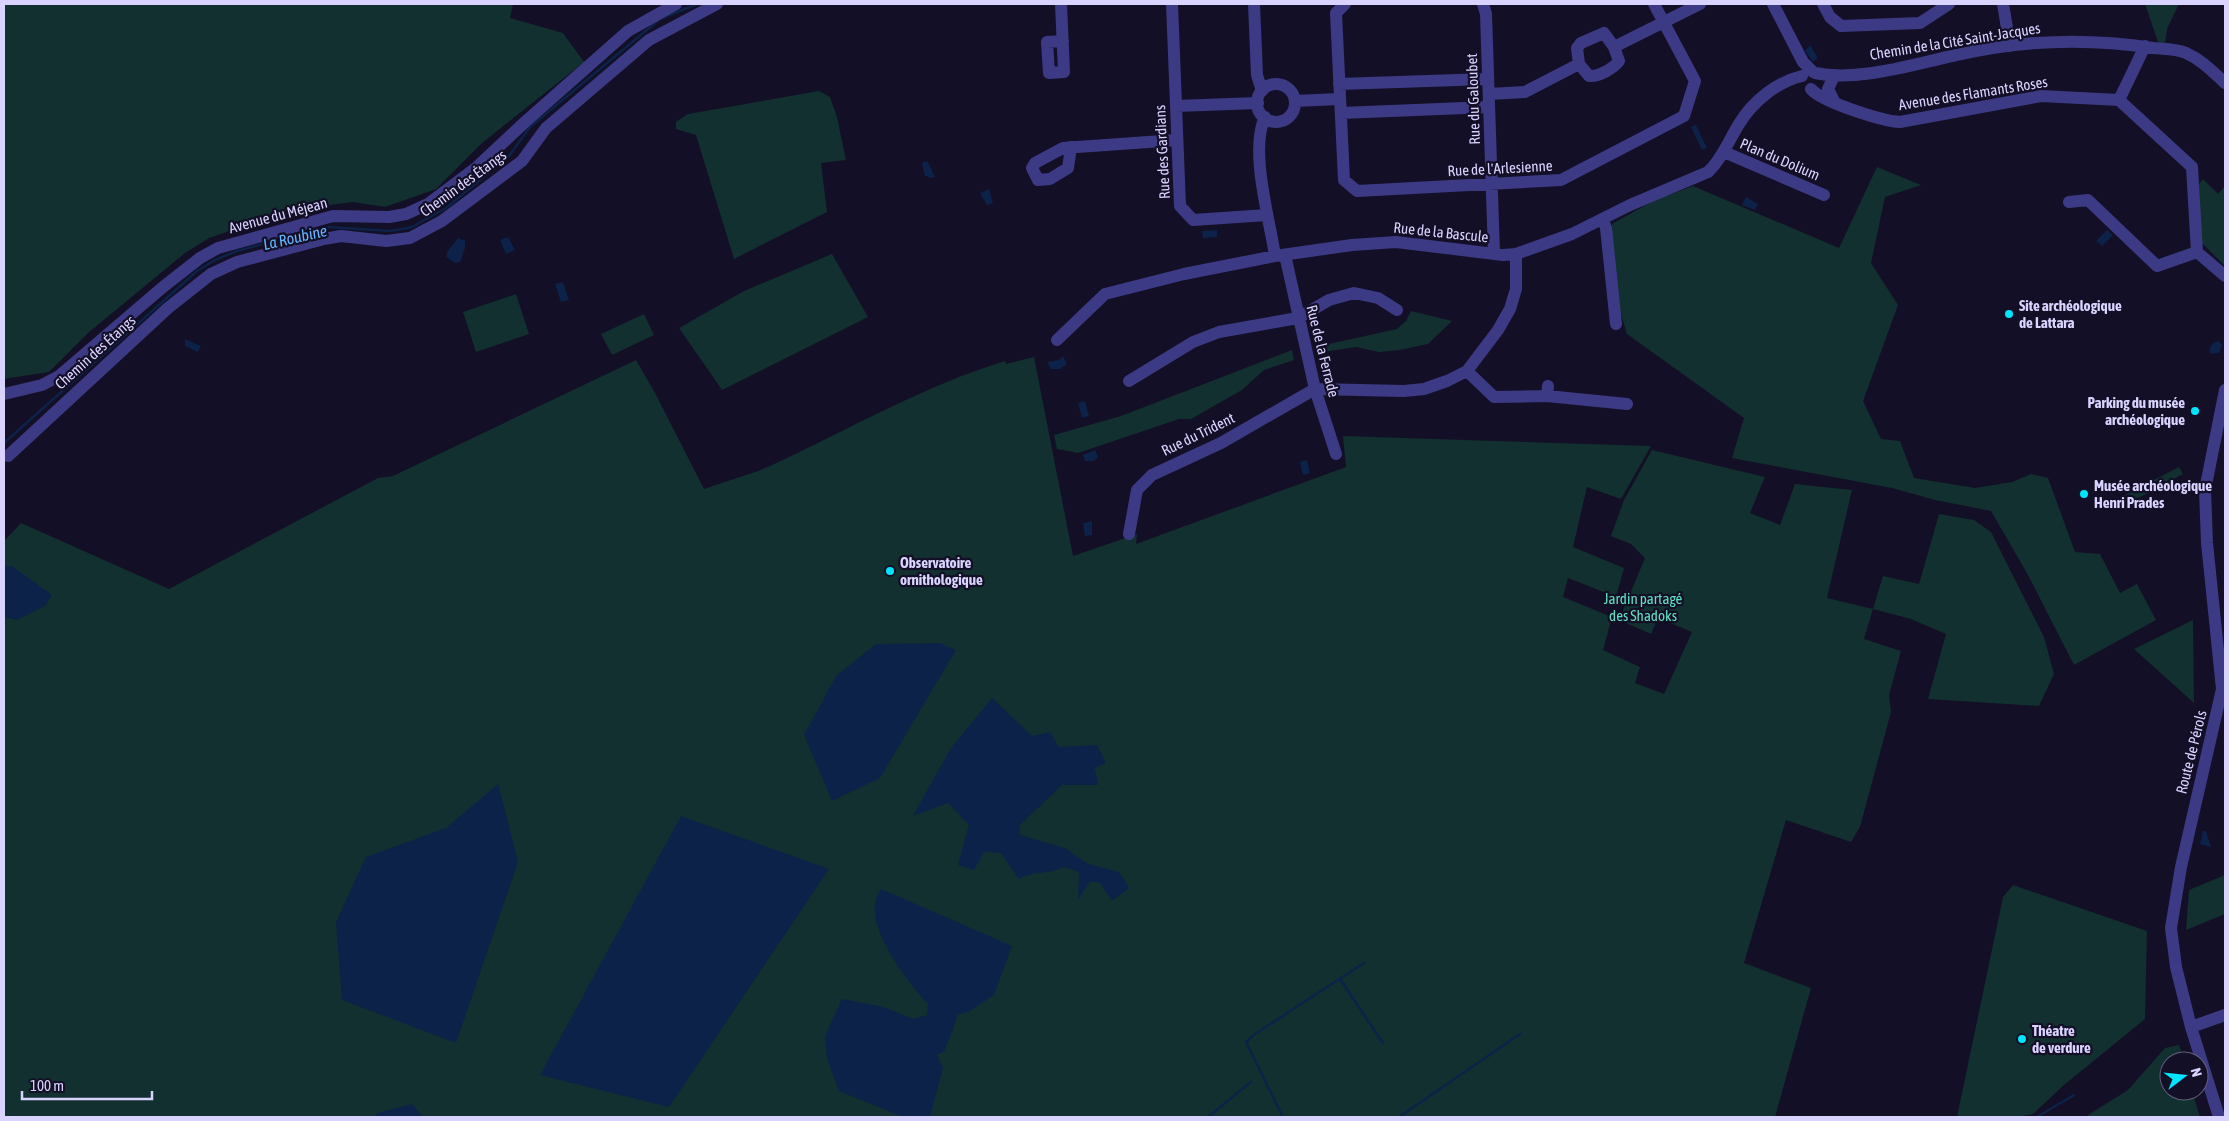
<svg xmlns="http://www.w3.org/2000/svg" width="2229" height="1121" viewBox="0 0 2229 1121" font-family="'Asap Condensed',sans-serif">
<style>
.green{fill:#12302f}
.water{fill:#0c2248}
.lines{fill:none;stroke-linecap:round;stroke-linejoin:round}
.stream{stroke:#0c2248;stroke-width:2.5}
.minor{stroke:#3d3a85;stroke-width:12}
.poi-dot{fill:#00e5ff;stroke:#130f26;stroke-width:2}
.labels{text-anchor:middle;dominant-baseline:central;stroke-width:4.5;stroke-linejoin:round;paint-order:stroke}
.street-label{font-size:15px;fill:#d9d4ff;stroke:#130f26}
.poi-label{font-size:15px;font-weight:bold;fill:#d9d4ff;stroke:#130f26;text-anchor:start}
.park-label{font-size:15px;fill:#5fe0c0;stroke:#130f26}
.water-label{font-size:16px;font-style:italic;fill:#62b6ff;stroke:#130f26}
</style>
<rect width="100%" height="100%" fill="#130f26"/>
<path class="green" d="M4,4H513L510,18L563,33L584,62L482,143L436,189L385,207L353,202L322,206L244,226L209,238L185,253L88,333L49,372L4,379Z
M2145,4H2179L2167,29L2165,44L2158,42Z
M819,91L830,97L837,117L846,160L821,163L827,212L734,259L696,135L676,129V122L688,114Z
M1877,167L1921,185L1885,197L1871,263L1898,305L1863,401L1881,439L1900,441L1914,478L1975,488L2012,482L2031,474L2048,478L2075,552L2100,554L2120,593L2137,584L2156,620L2074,665L2028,575L1991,511L1935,500L1892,488L1732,458L1744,418L1627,334C1616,300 1608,259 1612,224L1653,201L1693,186L1839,248Z
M2203,179L2218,194L2225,186V266L2200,241L2199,184Z
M832,254L868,317L722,390L679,328L744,291Z
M516,294L529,334L476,352L463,312Z
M1411,311L1452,321L1428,344L1400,350L1379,352L1356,347L1317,353L1315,347L1397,329L1406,321Z
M644,314L654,335L612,355L601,334Z
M1292,350L1294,360L1264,370L1242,390L1191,419H1179L1078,453L1057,449L1054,435L1121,416Z
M1034,357L1073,556L1137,534L1136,544L1346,467L1343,436L1651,446L1621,499L1587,487L1573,547L1624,568L1616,597L1568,578L1563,597L1612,617L1603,650L1640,667L1635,683L1664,694L1692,632L1658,618L1651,634L1619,620L1645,558L1631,544L1611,536L1624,500L1652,450L1765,477L1750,513L1780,525L1795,484L1852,490L1827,598L1873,609L1883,576L1919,584L1939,514L1974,520L1991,532L2044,637L2054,674L2039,706L1928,699L1946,634L1911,619L1873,609L1864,639L1901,651L1889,695L1891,712L1860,827L1851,842L1786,820L1744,963L1811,988L1775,1117H4V541L21,523L169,589L378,478L393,476L636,360L654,391L704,489C726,481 751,475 772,465C850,429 923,386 1005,361L1006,364Z
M2179,467L2183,474L2127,504L2123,496Z
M2193,620L2194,703L2134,649Z
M2225,875V914L2186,930L2189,890Z
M2013,885L2147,931L2145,1019L2064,1085L2033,1114L2018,1117H1957L2003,897Z
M2179,1045L2184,1061H2169V1091H2192L2200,1117H2085L2128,1090L2165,1048Z"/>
<path class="water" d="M1810,45L1818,58L1813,62L1805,51Z
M1696,125L1707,148L1702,150L1691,127Z
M924,161L928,162L935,177L929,178L928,176H925L922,164Z
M989,189L993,203L987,205L980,193Z
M1746,197L1758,204L1755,210L1742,205Z
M1217,230V237L1203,238L1202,231Z
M2107,230L2113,235L2102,246L2096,241Z
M508,237L515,250L506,254L500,240Z
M458,238L465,241V248L460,262L455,263L446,257L447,252Z
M563,282L569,300L561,302L555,284Z
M185,339L201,346L198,352L185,346Z
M2219,341L2222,345L2219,353L2211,354L2209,350L2213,343Z
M1063,356L1067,364L1060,369H1051L1047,362L1059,360Z
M1085,401L1089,416L1082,418L1078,403Z
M1095,450L1098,457L1094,461H1085L1083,455Z
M1307,460L1310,473L1303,475L1300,462Z
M1092,521V535L1085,536L1083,523Z
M12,566L52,595L45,606L17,620L4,617V567Z
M940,643L956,650L880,778L832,801L804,735L836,676L876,644Z
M992,698L1032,736L1050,732L1059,747L1097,745L1106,763L1095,768L1098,785H1062L1020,825V835L1065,848L1088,864L1119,872L1129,888L1112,901L1099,882H1090L1078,899L1079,872L1064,867C1045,876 1038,869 1019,879L1001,853L984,852L974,870L958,865L969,825L948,803L913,816L951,748Z
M498,784L518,862L456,1043L342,1000L336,922L366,857L446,828Z
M681,816L829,869L669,1107L540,1075Z
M2203,831H2206L2211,847L2200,844Z
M881,889L1012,946L994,995L970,1011L957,1015C955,1028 948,1038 945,1051L937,1055L943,1068L930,1117H903L839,1091L827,1059L825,1036L842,999L884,1007L913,1019L927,1015L928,1004C907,981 857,919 881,889Z
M412,1104L423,1117H375L377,1113Z"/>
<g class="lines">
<path class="stream" d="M4,443L197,271L215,260L237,251L328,227L391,231L412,227L446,208L509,156L530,127L660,19L697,4
M1340,979L1383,1043
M1208,1117L1251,1082
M1283,1117L1246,1042L1255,1034L1364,963
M1399,1117L1520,1034
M2037,1117L2074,1095"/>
<path class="minor" d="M1061,4L1064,72L1049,73L1047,42L1063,41
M1172,4L1180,206L1193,220L1267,215
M1254,4L1257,75L1262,91
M1345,4L1336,13L1344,180L1357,191L1561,180L1684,116L1695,81L1654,4
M1483,4L1486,14L1494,253
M1773,4L1803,62L1813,72
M1823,4L1830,17L1841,26L1920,23L1949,4
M2003,4L2010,46
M1604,33L1614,47L1619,61C1613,69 1598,77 1589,76L1579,64L1577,48L1581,43Z
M1614,47L1700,4
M1815,73C1859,82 1913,64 1957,55C2021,40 2088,38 2153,48C2163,49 2177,49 2186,53C2202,60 2213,72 2225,83
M1834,76L1828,89L1835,103
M1339,84L1487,79
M1257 103a19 19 0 1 1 38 0a19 19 0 1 1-38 0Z
M1811,89C1822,102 1882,121 1900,122L2041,96L2119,100L2192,167L2197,252L2225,276
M1489,94L1525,92L1579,64
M2119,100L2145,46
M1295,101L1339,99
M1176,106L1258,103
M1341,113L1489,107
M1265,117C1249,151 1270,220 1275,256
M1071,147L1068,168L1050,179L1038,180L1032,168L1035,163L1063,148L1177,140
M1724,152L1824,195
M2069,202L2088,200L2157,266L2197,252
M1603,220L1606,228L1616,324
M1285,255L1315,389L1336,454
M1057,340L1105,294L1184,274L1275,256L1352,245L1396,242L1503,255L1516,254L1572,234L1630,205L1708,172C1722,159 1729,140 1739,124C1753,101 1777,82 1802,76
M1467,371L1494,397L1547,396L1548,386
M1129,381L1193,342L1219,332L1298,318L1329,300L1354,293L1378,298L1397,310
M4,394L42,385L59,376L163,287L200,258L218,248L333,216L389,217L406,214L428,204L477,167L525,122L628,31L676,4
M1547,396L1627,404
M8,456L168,308L211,274L237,262L324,239L341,236L386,241L410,238L442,221L522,161L546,128L649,40L717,4
M1129,534L1137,490L1152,475L1221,443L1315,389L1404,391L1424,389L1447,381L1467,371L1498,330L1510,309L1516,289V254
M2191,1027L2225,1015
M2219,1117L2191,1027L2176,967L2171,928L2181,867L2222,689L2207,543L2205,490L2225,390"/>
</g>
<g class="poi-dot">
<circle cx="2009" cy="314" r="5"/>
<circle cx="2195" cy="411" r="5"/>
<circle cx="2084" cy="494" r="5"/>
<circle cx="890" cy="571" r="5"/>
<circle cx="2022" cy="1039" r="5"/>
</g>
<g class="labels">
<g class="street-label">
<text transform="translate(1955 41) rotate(-9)">Chemin de la Cité Saint-Jacques</text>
<text transform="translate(1973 93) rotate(-9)">Avenue des Flamants Roses</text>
<text transform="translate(1473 99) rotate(-92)">Rue du Galoubet</text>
<text transform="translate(1162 152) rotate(-93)">Rue des Gardians</text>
<text transform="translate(1780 159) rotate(23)">Plan du Dolium</text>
<text transform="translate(1500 168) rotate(-3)">Rue de l'Arlesienne</text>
<text transform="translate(463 183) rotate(-36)">Chemin des Étangs</text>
<text transform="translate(278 215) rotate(-15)">Avenue du Méjean</text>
<text transform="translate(1441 232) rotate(6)">Rue de la Bascule</text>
<text transform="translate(1323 351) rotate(76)">Rue de la Ferrade</text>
<text transform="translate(95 352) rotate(-42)">Chemin des Étangs</text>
<text transform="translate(1198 434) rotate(-26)">Rue du Trident</text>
<text transform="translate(2191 752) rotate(-76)">Route de Pérols</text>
</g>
<g class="poi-label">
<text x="2019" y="305">Site archéologique<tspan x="2019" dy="17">de Lattara</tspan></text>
<text x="2185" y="402" text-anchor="end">Parking du musée<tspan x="2185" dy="17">archéologique</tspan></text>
<text x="2094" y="485">Musée archéologique<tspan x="2094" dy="17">Henri Prades</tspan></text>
<text x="900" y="562">Observatoire<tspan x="900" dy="17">ornithologique</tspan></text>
<text x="2032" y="1030">Théatre<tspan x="2032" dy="17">de verdure</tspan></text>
</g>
<g class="park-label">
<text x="1643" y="598">Jardin partagé<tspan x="1643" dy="17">des Shadoks</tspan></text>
</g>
<g class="water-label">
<text transform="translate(295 237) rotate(-13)">La Roubine</text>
</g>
</g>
<rect width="2229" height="1121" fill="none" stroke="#d9d4ff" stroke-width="10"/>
<g transform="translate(2184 1076) rotate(74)"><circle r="24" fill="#130f26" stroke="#625e7d"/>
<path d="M0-4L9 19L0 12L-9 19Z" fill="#00e5ff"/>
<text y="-8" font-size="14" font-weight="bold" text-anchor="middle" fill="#d9d4ff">N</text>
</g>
<path d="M22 1091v8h130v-8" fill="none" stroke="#d9d4ff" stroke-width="2.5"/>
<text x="30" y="1091" font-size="15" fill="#d9d4ff" stroke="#130f26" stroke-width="4" paint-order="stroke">100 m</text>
</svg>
